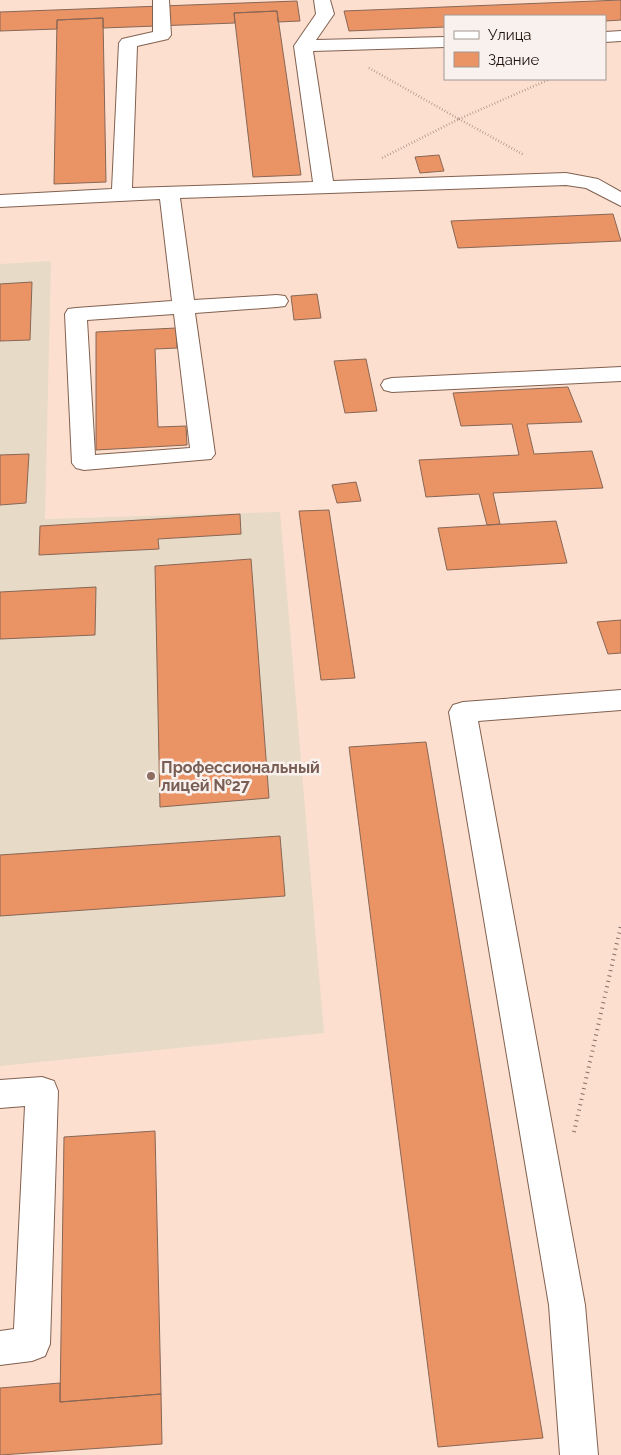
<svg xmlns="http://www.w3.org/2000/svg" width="621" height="1455" viewBox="0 0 621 1455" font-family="Raleway,sans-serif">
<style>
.education{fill:#e7dac7}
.building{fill:#ea9365;stroke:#886756}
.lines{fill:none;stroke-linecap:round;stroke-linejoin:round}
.minor-casing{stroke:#816150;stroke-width:2}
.path-far1{stroke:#847065;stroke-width:2.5;stroke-dasharray:0.5 2.5;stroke-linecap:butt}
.path{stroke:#847065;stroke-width:4;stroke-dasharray:1 4.5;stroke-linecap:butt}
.minor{fill:#fff;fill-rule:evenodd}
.education-dot{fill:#8d6e63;stroke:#f9f1ed;stroke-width:2}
.labels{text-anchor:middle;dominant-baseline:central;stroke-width:5;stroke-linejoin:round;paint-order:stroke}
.education-label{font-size:16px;font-weight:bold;fill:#785e54;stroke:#f9f1ed;text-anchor:start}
</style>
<rect width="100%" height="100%" fill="#fddfd0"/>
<path class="education" d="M51,261L45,519L280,512L324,1033L0,1066V264Z"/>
<path class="building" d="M621,0V20L605,21V16H445V27L349,31L344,11Z
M297,1L300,21L278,22L277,11L234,13L235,23L103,28V18L57,20V29L0,31V12Z
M277,11L301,175L253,177L234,13Z
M103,18L106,182L54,184L57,20Z
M439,155L444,171L420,173L415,157Z
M613,214L621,241L458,248L451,221Z
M32,282L30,340L0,341V284Z
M317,294L321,318L294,320L291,296Z
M176,328L177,348L155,349L158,427L186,426L187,445L96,450V332Z
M366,359L377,411L345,413L334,361Z
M568,387L582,422L527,424L534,454L592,451L603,488L493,493L500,524L487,525L479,494L426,497L419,460L519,455L512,424L461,426L453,393Z
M29,454L26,503L0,505V455Z
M356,482L361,501L337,503L332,485Z
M329,510L355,678L321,680L299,511Z
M240,514L241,534L158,539L159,549L39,555L40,526Z
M556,521L567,563L447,570L438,528Z
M251,559L269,798L160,807L155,566Z
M96,587L95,635L0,639V592Z
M621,620V653L608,654L597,622Z
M426,742L543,1438L438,1447L349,747Z
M280,836L285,896L0,916V855Z
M155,1131L161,1394L60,1402L64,1137Z
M60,1383V1402L161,1394L162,1444L0,1455V1388Z"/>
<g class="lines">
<defs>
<path id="minor" d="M153,0H169L171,35L168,39L137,46L132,188L313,182L294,46L316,14L314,0H330L334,14L316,40L445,37V47L313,51L333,181L566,173L598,179L621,192V206L586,188L566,185L180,198L194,300L277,295L285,296L288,301L285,306L277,307L195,313L215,454L211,459L84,470L76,468L72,463L65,314L68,309L76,308L172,301L160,199L0,207V195L112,189L119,43L122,39L153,32ZM174,314L190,448L95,455L87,320Z
M621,31V41L605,42V32Z
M621,367V381L392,392L384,390L381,385L384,380L392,378Z
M621,690V710L478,721L585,1305L598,1455H560L549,1305L449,712L453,705L463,702Z
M42,1077L54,1081L58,1091L50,1344L45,1356L32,1361L0,1365V1331L14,1329L25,1106L0,1108V1080Z"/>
</defs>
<use href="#minor" class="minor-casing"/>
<path class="path-far1" d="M369,68L459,119L380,159
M459,119L524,155
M459,119L550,79"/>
<path class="path" d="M574,1132L621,925"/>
<use href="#minor" class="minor"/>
</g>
<circle class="education-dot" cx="151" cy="776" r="5"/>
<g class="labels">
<g class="education-label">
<text x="161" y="767">Профессиональный<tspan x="161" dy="18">лицей №27</tspan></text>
</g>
</g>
<rect x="444" y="15" width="162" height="65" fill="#f9f1ed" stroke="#a29893"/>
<rect x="454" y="31" width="25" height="8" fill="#ffffff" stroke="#a29893"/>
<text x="488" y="40" font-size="15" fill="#1f120b">Улица</text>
<rect x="454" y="52" width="25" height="15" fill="#ea9365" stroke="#a29893"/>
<text x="488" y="65" font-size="15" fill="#1f120b">Здание</text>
</svg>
